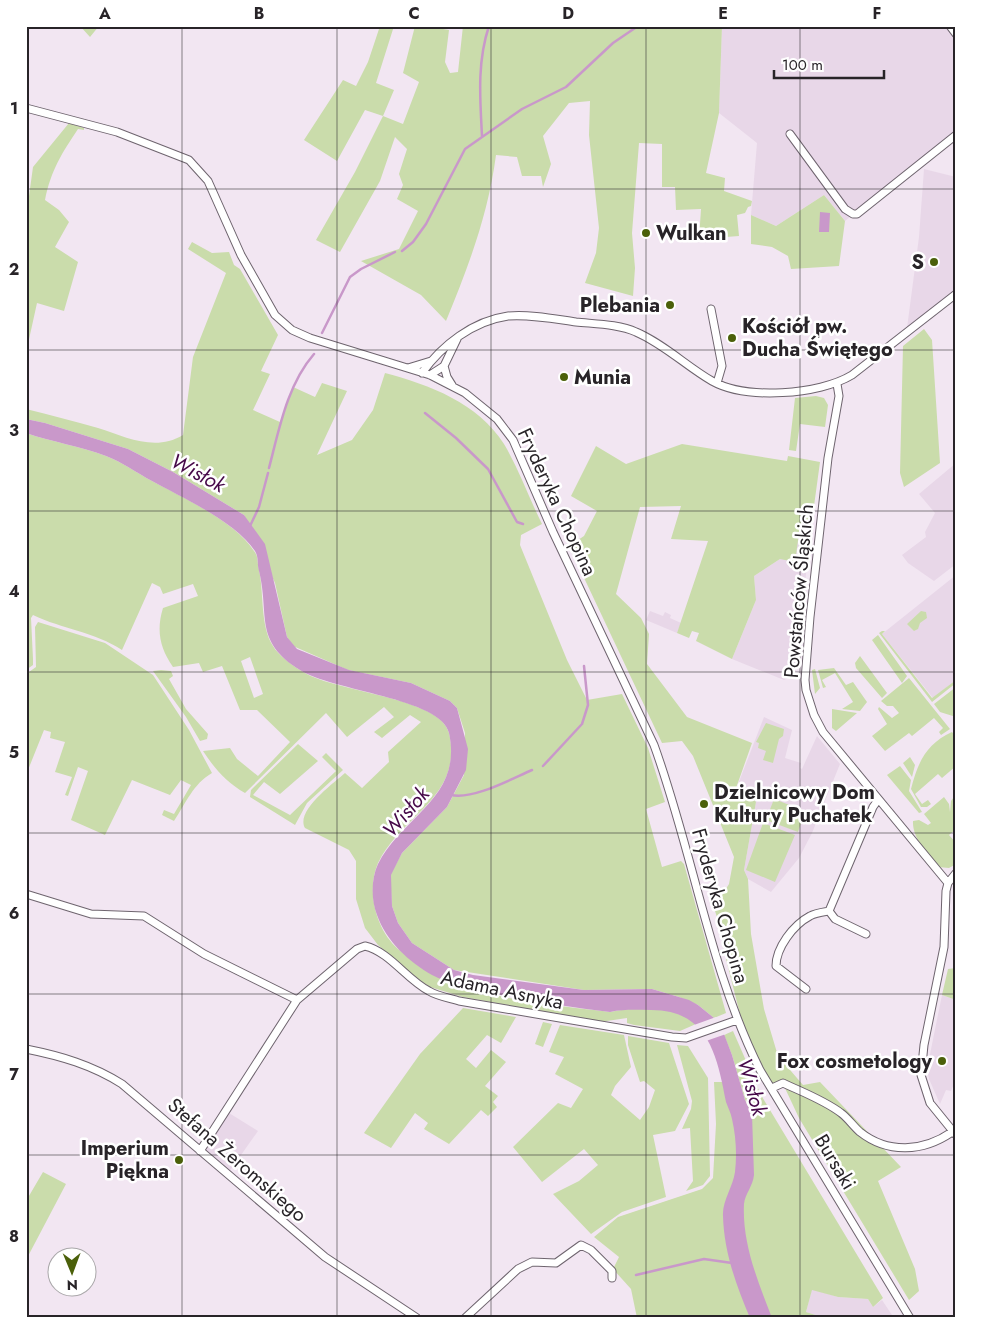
<svg xmlns="http://www.w3.org/2000/svg" width="982" height="1344" viewBox="0 0 982 1344" font-family="Jost,sans-serif">
<style>
.built{fill:#e8d7e8}
.green{fill:#cadcab;fill-rule:evenodd}
.water{fill:#c998ca}
.pier{fill:#f2e6f2}
.lines{fill:none;stroke-linecap:round;stroke-linejoin:round}
.stream{stroke:#c998ca;stroke-width:2.5}
.minor-casing{stroke:#6e646e;stroke-width:9}
.minor{stroke:#fff;stroke-width:7}
.grid{fill:none;stroke:#282428;stroke-width:1;stroke-opacity:0.55}
.poi-dot{fill:#4b600a;stroke:#fff;stroke-width:2}
.labels{text-anchor:middle;dominant-baseline:central;stroke-width:5;stroke-linejoin:round;paint-order:stroke}
.poi-label{font-size:20px;font-weight:bold;fill:#282428;stroke:#fff;text-anchor:start}
.street-label{font-size:20px;fill:#282428;stroke:#fff}
.water-label{font-size:21px;font-style:italic;fill:#460949;stroke:#fff}
.neatline{fill:none;stroke:#282428;stroke-width:2}
.grid-label{font-size:16px;text-anchor:middle;font-weight:bold;fill:#282428}
</style>
<rect width="100%" height="100%" fill="#f2e6f2"/>
<path class="built" d="M722,26H945L956,40V131L845,221L824,195L776,226L751,215L757,143L719,113Z
M924,169L956,177V292L907,328L919,237Z
M956,463V564L934,581L908,563L902,555L926,537L925,532L935,513L919,494Z
M800,526L811,528L795,676L784,680L732,659L756,600L754,576L780,559Z
M956,575V680L933,698L882,634Z
M650,611L663,616L665,612L671,615L670,618L681,623L677,633L646,620Z
M764,717L792,730L785,758L801,763L800,768L802,769L817,736L840,764L812,833L799,858L771,892L748,879L744,870L756,802L735,792Z
M942,995L956,1000V1079L951,1091L946,1090L940,1104L929,1079L927,1069Z
M229,1113L258,1131L229,1172L204,1152Z
M812,1289L838,1297L868,1299L873,1307L882,1300L894,1318H825L806,1312Z"/>
<path class="green" d="M80,26H99L90,37Z
M380,26H394L376,83L394,90L383,116L403,124L419,82L403,73L415,26H444L443,29L449,30L445,62L450,73L458,72L463,26H722L719,113L706,173L725,178L724,191L752,201L751,206L748,207L745,213L737,215L739,236L699,239L701,209L676,210L675,187H662V144L639,143L632,233L635,268L633,296L585,283L596,253L599,228L589,135L590,101L569,103L543,136L551,164L543,187L541,176H522L517,157L496,155C488,215 469,265 446,321L421,295L361,261L399,249L418,211L397,199L403,185L399,174L407,149L395,137L380,181L340,252L316,240L355,172L383,116L365,110L337,161L304,140L343,80L356,86L368,62Z
M69,123L84,128V130L78,129C62,153 51,170 45,200L59,210L69,222L55,247L78,262L64,311L37,303L26,353V195L29,196L33,167Z
M824,195L845,221L839,266L791,269L788,256L772,247L751,244V215L776,226Z
M192,242L212,253L229,252L234,265L240,269L278,335L261,371L270,374L253,410L280,422L293,387L315,397L322,383L347,391L317,455L352,440L373,410L385,373C430,385 478,403 504,444C519,469 529,498 542,524L521,535L520,545L567,660L587,700L622,694L648,748L665,802L646,809L662,867L681,861L684,864L726,1013L714,1018L698,1005L679,997L652,989L584,990L454,970L412,943L398,923L392,906L390,875L402,853L447,807L464,775L465,733L457,708L450,701L411,683L348,670L293,646L287,637L275,583L244,515L173,472L128,449L45,423L26,419V409C50,415 74,421 98,428C126,437 155,452 183,435L193,357L226,273L188,249Z
M924,329L932,340L940,463L904,487L900,473L903,346Z
M816,396L824,398L828,405L825,427L800,424L796,451L789,450L795,398Z
M26,433C52,442 80,446 106,456C122,462 137,473 152,481C182,497 236,522 254,551C259,557 257,563 259,570C264,592 260,626 273,646C278,655 292,665 300,670C332,693 440,696 449,733C464,797 401,815 378,863C366,891 376,930 398,949C409,958 423,963 435,970C445,975 456,983 467,987C506,1001 568,1007 610,1012C637,1006 675,1005 696,1024L680,1031L634,1025L627,1023V1018L600,1022L463,997L430,987L416,978L378,945L365,928L356,899V861L349,850L305,828C295,811 334,783 345,773L362,788L389,762L388,752L421,722L410,715L382,738L374,732L394,717L384,707L347,737L326,713L245,793C227,783 214,768 203,751L230,748L237,759L258,776L290,742L257,710H240L222,666L203,672L199,663L173,667C160,648 156,631 163,608L198,596L193,584L163,594L160,587L152,583L122,650C95,632 62,629 33,615L31,618L33,659V665L26,670ZM250,657L263,694L254,698L241,661Z
M682,444L787,461L788,456L820,462L811,528L800,526L795,562L780,559L754,576L756,600L732,659L696,641L699,633L692,631L689,638L677,633L708,541L671,539L681,506L640,507L616,594L641,618L649,634L647,664L687,717L752,743L735,791L752,797L756,802L744,870L748,879L751,934L764,1009L778,1056L803,1085L820,1082L901,1167L878,1181L915,1269L919,1291L909,1300L799,1118L784,1086L772,1088L742,1022L726,959L727,947L714,908L729,884L734,857L693,756L682,741L662,743L569,546L584,536L597,511L571,496L596,446L626,464Z
M921,611L926,612L927,618L920,623L918,629L914,631L907,624Z
M38,622L105,643L153,675L189,730L212,773C193,784 186,803 174,821L162,815L164,810L174,814L191,785L181,780L170,795L132,780L105,835L71,820L88,771L78,767L68,796L65,795L72,777L55,772L65,742L50,738L51,732L44,730L26,775V674L36,667L35,627Z
M882,631H885L882,634L932,698L956,680V683L932,702L879,633Z
M878,635L907,676L902,683L872,640Z
M860,656L887,693L882,698L856,668L855,663Z
M834,668L846,685L853,682L867,702L860,711L842,709L853,702L835,673L822,680L826,687L823,688L818,670Z
M815,669L820,688L815,694L812,670Z
M161,670L171,671L173,676L169,679L186,709L208,734L207,739L200,741L186,717L153,671Z
M909,678L950,729L941,735L939,732L943,728L934,718L912,736L909,733L885,751L872,736L887,724L878,709L879,707L892,718L899,713L893,706H887L881,701Z
M956,687V717L940,712L934,704Z
M832,709L857,713L836,731L832,728Z
M766,723L784,729L783,736L779,739L773,763L763,760L766,751L758,748L759,743L756,742Z
M952,732L956,737V766L942,778L938,774L915,794L922,804L928,800L931,804L927,807H921L911,789C918,762 926,744 952,732Z
M298,744L318,761L280,794L264,782L253,795L290,815L336,771L322,757L326,753L343,770L307,803L295,825L250,797L251,790Z
M910,757L915,765L912,777L903,763Z
M900,766L911,780L909,791L922,812L919,813L887,775Z
M956,794V814L953,817H956V829L949,835L956,843V864L949,868L938,867C928,855 912,838 913,821L919,820L928,825L931,823L924,814L944,797L949,804L950,812L951,801Z
M774,799L805,811L798,832L766,820Z
M763,823L795,835L775,882L746,870Z
M956,968V1000L942,995L948,969Z
M463,1008L516,1017L501,1043L487,1035L466,1059L476,1068L491,1050L506,1062L485,1086L498,1096L493,1102L497,1107L488,1116L481,1110L449,1144L424,1129L428,1123L415,1113L391,1148L364,1133L420,1054Z
M543,1022L552,1024L543,1047L535,1044Z
M560,1025L624,1035L631,1067L615,1086L611,1095L640,1120L649,1107L655,1090L644,1081L640,1082L628,1045V1036L669,1043L689,1104L675,1131L653,1135L666,1197L622,1212L591,1234L553,1194L579,1181L598,1165L584,1149L542,1182L513,1147L558,1103L571,1108L583,1089L555,1074L564,1057L549,1052Z
M733,1031L761,1095L883,1298L873,1307L868,1299L838,1297L812,1290L806,1312L825,1318H637L631,1289L613,1269L619,1257L594,1237L618,1217L702,1189L713,1178L716,1124L714,1082H726L749,1105L745,1100L732,1055L724,1035Z
M677,1045L688,1046L708,1078L710,1176L703,1185L686,1191L693,1181L690,1128L682,1129L691,1109L692,1101Z
M43,1172L66,1184L26,1260V1201Z"/>
<path class="water" d="M820,212L830,213L829,232H819Z
M26,419L45,423L128,449L173,472L244,515L265,544L287,637L297,649L349,670L411,683L450,701L457,708L468,749L466,770L447,807L402,853L391,875L392,906L398,923L412,943L454,970L473,975L584,990L652,989L689,1000L698,1005L714,1018L724,1034L732,1055L745,1100L752,1114L754,1175C753,1186 745,1194 744,1204C742,1243 758,1282 772,1318H750C736,1285 724,1252 723,1216C722,1201 733,1187 735,1172C737,1155 736,1136 732,1119C731,1113 728,1108 726,1102C717,1055 708,1010 651,1010C637,1010 624,1009 610,1012C567,1007 524,1000 482,991C465,987 447,983 432,975C409,962 386,941 377,915C371,900 371,879 378,864C402,816 463,798 449,733C441,698 332,691 300,670C253,641 270,615 259,571C257,564 259,558 255,551C236,522 181,497 152,481C137,473 122,462 106,456C80,446 52,442 26,433Z"/>
<path class="pier" d="M716,1017L726,1034L706,1041L694,1025Z"/>
<g class="lines">
<path class="stream" d="M482,136C480,98 477,62 489,26
M402,251L413,242L426,224L465,149L522,109L566,87L613,43L638,26
M322,333L350,277L361,269L395,252
M425,413L456,438L488,469L517,522L523,524
M269,468C279,430 287,385 314,354
M250,526L259,507L268,473
M543,766L582,724L588,705L584,666
M451,795C473,800 511,779 532,770
M636,1275L704,1259L732,1263"/>
<defs>
<path id="minor" d="M950,26L956,34
M26,108L117,132L189,160L208,181L241,255L275,315L292,330L310,338L430,375L465,393L497,419L513,440L553,532L654,745C693,852 709,968 760,1070L910,1318
M790,134L845,209L853,214H857L956,135
M711,309L722,366L717,383
M444,366L447,377L452,385
M408,368L431,361
M422,373C442,345 473,321 508,316C530,314 555,319 576,322C595,324 619,324 636,332C664,344 686,366 712,381C746,400 819,395 852,375L956,294
M430,375L444,366L457,339
M837,384L839,396L828,458L810,617L805,680L806,690L814,715L823,732L948,883
M956,873L948,883L946,891L944,947L924,1045L921,1075L930,1103L956,1135
M26,894L91,914L144,916L204,954L297,1000
M829,911L835,919L866,934
M806,989L776,966C776,948 793,925 810,916C815,913 823,912 829,911L873,807L878,800
M26,1049C61,1056 92,1065 122,1084L325,1257L417,1318
M772,1088L783,1083C802,1092 824,1100 841,1113C848,1118 853,1126 860,1132C888,1154 923,1152 952,1132
M200,1151L297,1000L357,949L365,946C390,952 406,979 429,991C437,996 449,998 459,1001L672,1037L686,1038L737,1020
M465,1318L518,1269L532,1262L556,1263L581,1245L591,1250L612,1271V1278"/>
</defs>
<use href="#minor" class="minor-casing"/>
<use href="#minor" class="minor"/>
</g>
<path class="grid" d="M182,26V1318M337,26V1318M491,26V1318M646,26V1318M800,26V1318M26,189H956M26,350H956M26,511H956M26,672H956M26,833H956M26,994H956M26,1155H956"/>
<g class="poi-dot">
<circle cx="646" cy="233" r="5"/>
<circle cx="934" cy="262" r="5"/>
<circle cx="670" cy="305" r="5"/>
<circle cx="732" cy="338" r="5"/>
<circle cx="564" cy="377" r="5"/>
<circle cx="704" cy="804" r="5"/>
<circle cx="942" cy="1061" r="5"/>
<circle cx="179" cy="1160" r="5"/>
</g>
<g class="labels">
<g class="poi-label">
<text x="656" y="233">Wulkan</text>
<text x="924" y="262" text-anchor="end">S</text>
<text x="660" y="305" text-anchor="end">Plebania</text>
<text x="742" y="326">Kościół pw.<tspan x="742" dy="23">Ducha Świętego</tspan></text>
<text x="574" y="377">Munia</text>
<text x="714" y="792">Dzielnicowy Dom<tspan x="714" dy="23">Kultury Puchatek</tspan></text>
<text x="932" y="1061" text-anchor="end">Fox cosmetology</text>
<text x="169" y="1148" text-anchor="end">Imperium<tspan x="169" dy="23">Piękna</tspan></text>
</g>
<g class="street-label">
<text transform="translate(557 502) rotate(65)">Fryderyka Chopina</text>
<text transform="translate(799 591) rotate(-85)">Powstańców Śląskich</text>
<text transform="translate(720 906) rotate(74)">Fryderyka Chopina</text>
<text transform="translate(502 990) rotate(12)">Adama Asnyka</text>
<text transform="translate(237 1160) rotate(41)">Stefana Żeromskiego</text>
<text transform="translate(835 1162) rotate(59)">Bursaki</text>
</g>
<g class="water-label">
<text transform="translate(198 473) rotate(28)">Wisłok</text>
<text transform="translate(406 812) rotate(-49)">Wisłok</text>
<text transform="translate(752 1087) rotate(74)">Wisłok</text>
</g>
</g>
<rect width="982" height="1344" fill="none" stroke="#ffffff" stroke-width="55"/>
<g transform="translate(72 1272) rotate(179)"><circle r="24" fill="#ffffff" stroke="#a9a7a9"/>
<path d="M0-4L9 19L0 12L-9 19Z" fill="#4b600a"/>
<text y="-8" font-size="14" font-weight="bold" text-anchor="middle" fill="#282428">N</text>
</g>
<path d="M774 70v8h110v-8" fill="none" stroke="#282428" stroke-width="2.5"/>
<text x="782" y="70" font-size="15" fill="#282428" stroke="#ffffff" stroke-width="4" paint-order="stroke">100 m</text>
<rect x="28" y="28" width="926" height="1288" class="neatline"/>
<g class="grid-label">
<text x="105" y="19">A</text>
<text x="259" y="19">B</text>
<text x="414" y="19">C</text>
<text x="568" y="19">D</text>
<text x="723" y="19">E</text>
<text x="877" y="19">F</text>
<text x="14" y="114">1</text>
<text x="14" y="275">2</text>
<text x="14" y="436">3</text>
<text x="14" y="597">4</text>
<text x="14" y="758">5</text>
<text x="14" y="919">6</text>
<text x="14" y="1080">7</text>
<text x="14" y="1242">8</text>
</g>
</svg>
